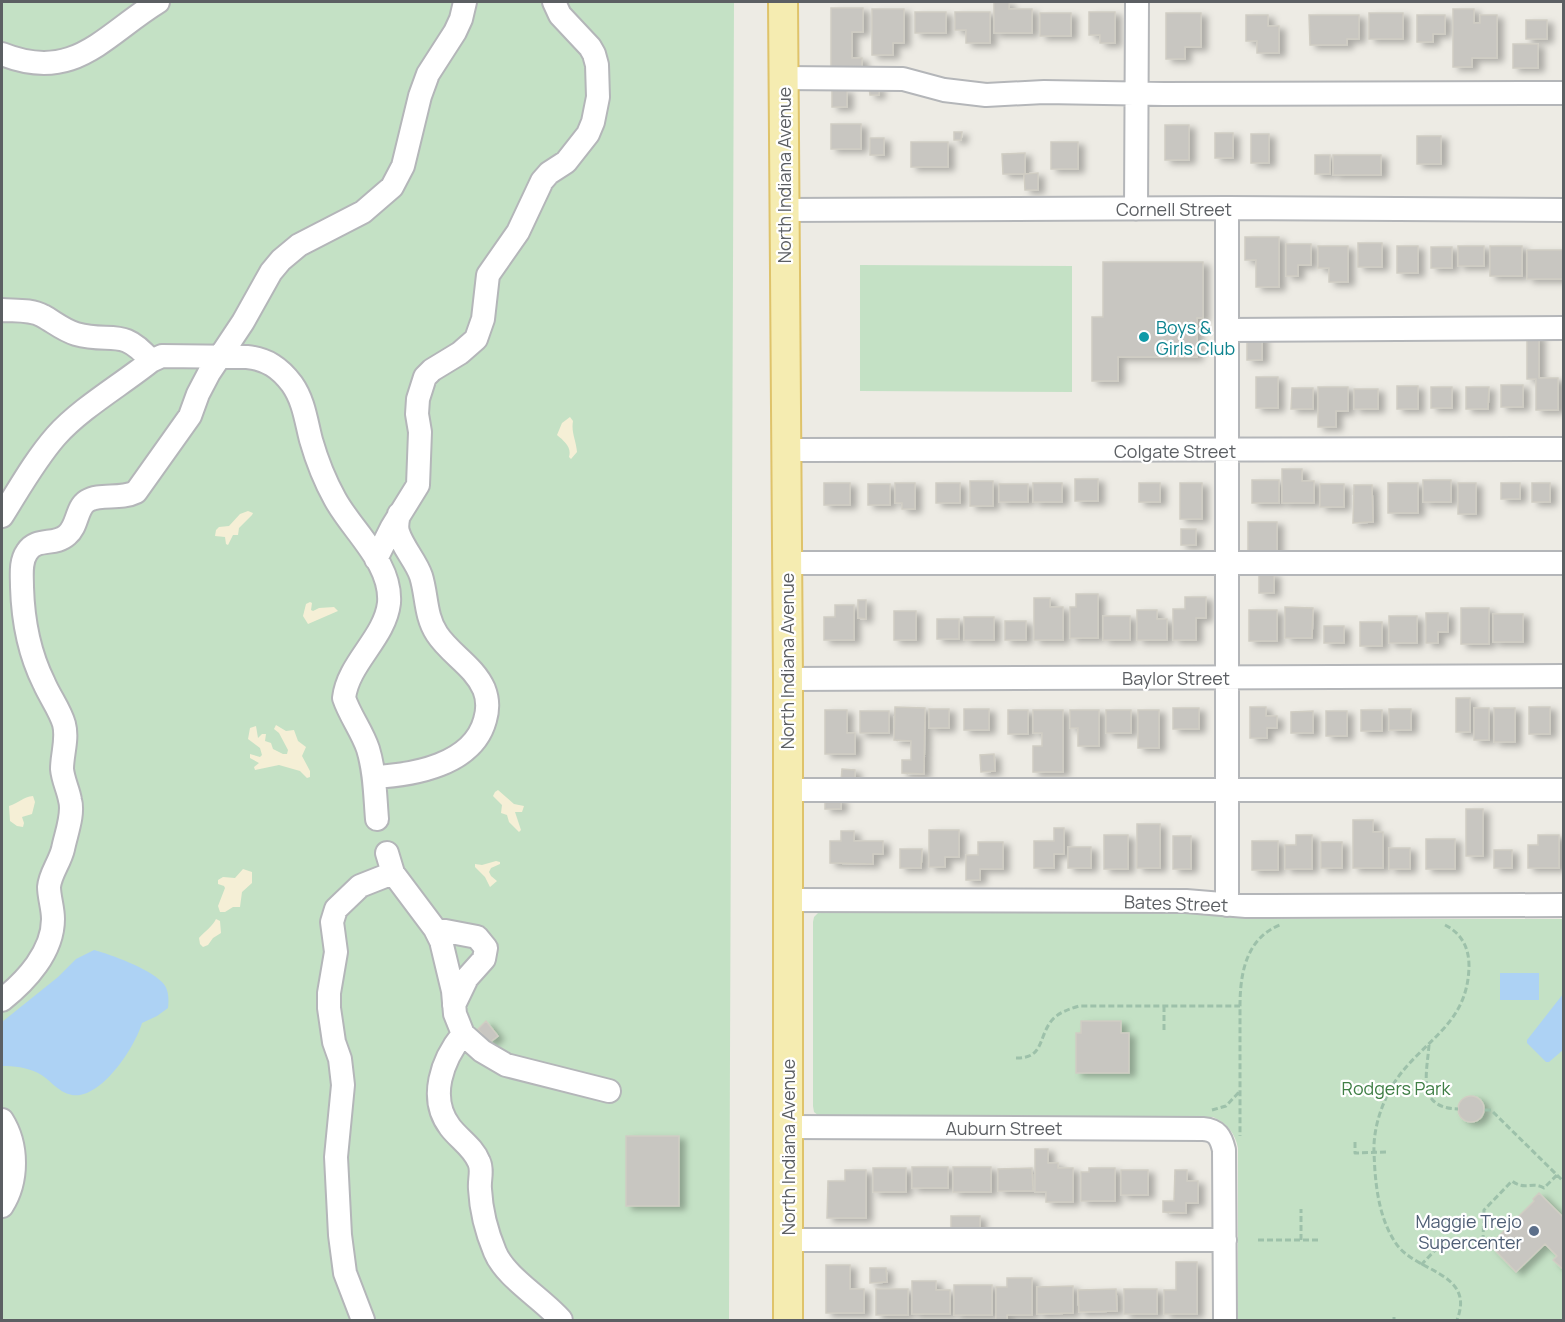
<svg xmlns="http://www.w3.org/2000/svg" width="1565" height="1322" viewBox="0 0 1565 1322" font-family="Manrope,sans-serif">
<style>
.green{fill:#c4e1c5}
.sand{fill:#f5efd6}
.water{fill:#add2f4}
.building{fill:#c8c6c1;stroke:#d0cdc3;stroke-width:1.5;filter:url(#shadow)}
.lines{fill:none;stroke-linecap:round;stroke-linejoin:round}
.minor-casing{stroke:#b4b6b9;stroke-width:26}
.major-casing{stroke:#dfc36a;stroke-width:32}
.path{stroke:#9dc1aa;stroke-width:3;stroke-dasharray:6 3;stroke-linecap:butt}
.minor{stroke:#fff;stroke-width:22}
.major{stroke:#f5ecb1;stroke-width:28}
.culture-dot{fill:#0f9aa8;stroke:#fff;stroke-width:2}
.service-dot{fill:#5c6f8a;stroke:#fff;stroke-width:2}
.labels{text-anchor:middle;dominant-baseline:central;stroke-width:4.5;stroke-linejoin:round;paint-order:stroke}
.street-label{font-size:18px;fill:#5c5f63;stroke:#fff}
.culture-label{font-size:18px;fill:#0d838f;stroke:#fff;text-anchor:start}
.park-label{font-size:18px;fill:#3f7e45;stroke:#fff}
.service-label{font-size:18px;fill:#4e5e75;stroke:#fff;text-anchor:end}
</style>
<defs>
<filter id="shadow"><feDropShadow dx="6" dy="3.5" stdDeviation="3" flood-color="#0004"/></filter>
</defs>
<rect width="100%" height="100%" fill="#edebe4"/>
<path class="green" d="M2,2H734L729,1320H2Z
M860,265L1072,266V392L860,391Z
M818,913H1203L1249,919H1563V1320H1238V1148C1235,1133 1227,1123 1213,1117L819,1116L814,1112L813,1106V922L814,917Z"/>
<path class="sand" d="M570,417L573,421C571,433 576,440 577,452L571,459L569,457C572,447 564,441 557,435L562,423Z
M248,511L253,513L252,515L239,528L238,535H233L228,545L226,544L225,537L215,536L216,530L219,527L229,526L240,514Z
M310,602L312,603L311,610L313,611L319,608L334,607L338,611L308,624L303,616L306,604Z
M276,725L286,731L294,730L298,741L306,747L302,756L310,771V777L307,778L300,771L279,765L255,770L254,767L259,763L250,758V754L260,757L262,755L260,748L248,739L250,728L256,726L258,738L262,734H266L265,741L271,743L273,749L283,754H287L288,750L279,733L274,729Z
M498,790L514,804L524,806L522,812H515L521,830L519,832L509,822L507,815L501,813L502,805L493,796L495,792Z
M33,796L35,802L32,814L22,817L24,823L23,827L17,826L10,821L9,806C19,803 23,797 33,796Z
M496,861L500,862V864L491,868L489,872L491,876L497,881L490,887L485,877L475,867V864L482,865Z
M243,869L252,872V883L242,892L240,907H233L225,912H220L218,906L225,888L224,886L218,884V880L223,877L235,878Z
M216,919L220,921L221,933L213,938L208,945L203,947L200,944L199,938C204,932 213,926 216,919Z"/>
<path class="water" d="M94,950C112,955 148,968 162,982C169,989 169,999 168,1008L157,1016L142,1023C135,1047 101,1100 72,1095C57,1092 50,1079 38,1073C26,1067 14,1066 2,1066V1022L58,977L76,959Z
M1500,973H1539V1000H1500Z
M1563,994V1050L1549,1062H1546L1527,1043V1040Z"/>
<path class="building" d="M994,2H1009V9H1032V33H994Z
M831,8H863V32H852V58H862V74H831Z
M872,9H904V43H893V55H872Z
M1453,9H1474V23H1480V15H1497V58H1472V67H1453Z
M915,12H946V33H915Z
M955,12H990V43H966V30H955Z
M1089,12H1115V43H1100V35H1089Z
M1040,13H1071V36H1040Z
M1166,13H1201V47H1185V59H1166Z
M1369,13H1403V39H1369Z
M1246,15H1268V26H1279V53H1257V41H1246Z
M1309,15H1359V39H1347V45H1310Z
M1417,15H1445V34H1433V42H1417Z
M1526,20H1547V39H1526Z
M1513,44H1538V68H1513Z
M879,87V95H870L869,88Z
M832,90H847V107H832Z
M831,124H861V149H831Z
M1165,125H1189V160H1165Z
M954,132H962L961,140H954Z
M1215,133H1233V158H1215Z
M1251,134H1269V163H1251Z
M1417,136H1441V164H1417Z
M870,138H884V155H870Z
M911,142H948V167H911Z
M1051,142H1078V169H1051Z
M1025,153V174L1038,173V190H1025L1024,174H1003L1002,154Z
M1315,155H1330V174H1315Z
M1333,155H1381V175H1333Z
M1245,237H1279V287H1256V260H1245Z
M1358,243H1382V267H1358Z
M1286,244H1311V265H1298V276H1286Z
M1318,246H1348V282H1329V268H1318Z
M1397,246H1418V273H1397Z
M1458,246H1484V266H1458Z
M1490,246H1522V276H1490Z
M1431,247H1452V268H1431Z
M1527,250H1564V279H1527Z
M1103,262H1203V318H1197V357H1118V381H1092V317H1103Z
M1247,334H1262V360H1247Z
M1527,335H1539V378H1558V410H1536V379H1527Z
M1256,377H1278V408H1256Z
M1501,385H1523V407H1501Z
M1397,386H1418V409H1397Z
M1318,387H1348V411H1336V427H1318Z
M1431,387H1452V408H1431Z
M1466,387H1489L1488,409H1466Z
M1292,388H1313V409H1291Z
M1354,389H1378V409H1354Z
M1282,469H1302V481H1314V503H1282Z
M1075,479H1098V501H1075Z
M1252,480H1279V503H1252Z
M1423,480H1451V502H1423Z
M970,481H993V506H970Z
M824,483H850V505H824Z
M895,483H915V509H902V503H895Z
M936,483H960V503H936Z
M1033,483H1062V502H1033Z
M1139,483H1160V502H1139Z
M1180,483H1202V519H1180Z
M1388,483H1418V513H1388Z
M1458,483H1476V514H1458Z
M1501,483H1520V499H1501Z
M1532,483H1550V502H1532Z
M868,484H890V505H868Z
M999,484H1028V502H999Z
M1320,484H1344V507H1320Z
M1354,485H1372L1373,522L1353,523Z
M1248,522H1277V554H1248Z
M1181,529H1196V545H1181Z
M1259,574H1274V593H1259Z
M1076,594H1098V638H1070V607H1076Z
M1185,597H1206V618H1196V640H1173V609H1185Z
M1034,598H1050V607H1063V640H1034Z
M858,600H866V619L858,618Z
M835,605H854V640H824V617H835Z
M1285,607L1313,608L1312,638H1285Z
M1461,608H1489V644H1461Z
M1137,610H1157V619H1167V640H1137Z
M1249,610H1277V641H1249Z
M894,611H916V640H894Z
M1426,613H1448V632H1438V643H1426Z
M1493,614H1523V642H1493Z
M1103,616H1130V640H1103Z
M1389,616H1417V643H1389Z
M964,617H994V640H964Z
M937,619H959V639H937Z
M1005,621H1026V640H1005Z
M1360,622H1382V646H1360Z
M1324,626H1344V643H1324Z
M1456,698H1470V732H1456Z
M895,707L925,708L924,774L902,773V760H911V741L894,740Z
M1250,707H1266V716H1277V728H1267V738H1250Z
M1529,707H1550V734H1529Z
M1173,708H1199V729H1173Z
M1474,708H1489V740H1474Z
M1494,708H1515V742H1494Z
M929,709H949V728H929Z
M964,709H989V730H964Z
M1389,709H1411V730H1389Z
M825,710H847V733H855V754H825Z
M1008,710H1028V734H1008Z
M1033,710H1063V772H1033V746H1042V733H1033Z
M1070,710H1099V746H1078V728H1070Z
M1106,710H1131V733H1106Z
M1138,710H1159V748H1138Z
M1361,710H1382V731H1361Z
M860,711H889V733H860Z
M1313,711V733H1291V712Z
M1326,711H1347V736H1326Z
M994,754L995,771L981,772L980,755Z
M842,769L855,770V782L841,781Z
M825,798L841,799V809H825Z
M1466,809H1483V856H1466Z
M1353,820H1373V832H1383V868H1353Z
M1137,824H1160V868H1137Z
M1054,828H1064V854H1054V868H1034V841H1054Z
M929,830H959V857H945V867H929Z
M841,831H854V841H883V854H873V864L830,863V841H841Z
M1104,835H1128V869H1104Z
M1296,835H1312V869H1285V845H1296Z
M1538,835H1559V868H1528V845H1538Z
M1173,836H1191V869H1173Z
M1426,839H1455V869H1426Z
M1252,841H1278V870H1252Z
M978,842H1003V869H980V880H966V855H978Z
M1321,842H1342V868H1321Z
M1068,847H1091V868H1068Z
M1389,848H1410V869H1389Z
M900,849H922L921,868H900Z
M1494,850H1512V868H1494Z
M486,1021L498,1036L489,1043L478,1029Z
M1081,1021H1121V1033H1129V1073H1076V1033H1081Z
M1458 1109a13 13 0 1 1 26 0a13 13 0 1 1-26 0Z
M626,1136H679V1206H626Z
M1035,1149H1048V1163H1058V1168H1073V1202H1046V1192H1035Z
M912,1167H948V1188H912Z
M953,1167H991V1192H953Z
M873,1168H906V1192H873Z
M1032,1168L1033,1191H998V1169Z
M1089,1168H1115V1201H1081V1172H1089Z
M845,1170H866V1218H827L828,1181H845Z
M1121,1170H1148V1195H1121Z
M1175,1170H1187V1181H1198V1203H1186V1213L1163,1212V1201H1174Z
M1539,1193L1564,1218V1270L1553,1260L1557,1256L1545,1244L1516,1272L1490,1245L1534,1201L1533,1199Z
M951,1216H980V1234H951Z
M1176,1262H1197V1314H1164V1290H1176Z
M826,1265H850V1289H864V1313H826Z
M870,1268H886L887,1282L870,1283Z
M1007,1278H1032V1315H1007V1320H996V1287H1007Z
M912,1281H936V1290H950V1314H912Z
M954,1285H992V1315H954Z
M1073,1286V1313L1037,1314V1287Z
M876,1289H908V1315H876Z
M1116,1289L1117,1311L1079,1312L1078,1290Z
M1124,1289H1157V1314H1124Z"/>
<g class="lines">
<defs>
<path id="minor" d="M2,54C74,83 103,36 158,2
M783,78L903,79L944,90L986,95L1044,92L1164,94L1564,93
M1227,208V905
M1136,209L1137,2
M784,210L1227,208L1564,210
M2,310C15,311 31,309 43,316C54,322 63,330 76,334C111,344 122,326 151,361
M1227,330L1564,328
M786,450L1564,449
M2,516C19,489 35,460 56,436C81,408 121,385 151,361L162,356L247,357C267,359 280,368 292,384C304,401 306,421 311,440C317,461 325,481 335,499C353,532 392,563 389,603C385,638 348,663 344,698C350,716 362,731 368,749C375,772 375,795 377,819
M376,559L392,527L418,485L420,432L417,414L418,399L425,377L432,370L460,353L476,339L483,319L488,275L518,232L542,181L549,173L566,162L588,134L593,122L598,97L597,65L594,54L590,47L560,15L554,2
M787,563H1564
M788,679L1564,676
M374,777C413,775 473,765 485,720C488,710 488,699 484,689C474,666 450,654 437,634C425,616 427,595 421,576C416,561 403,548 398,532C396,525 398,520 399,514
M788,790H1564
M387,853L393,873L435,929L441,941L453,991L455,1014L463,1034L482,1051L506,1065L609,1091
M788,900L1186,901L1246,906L1564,905
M435,929L477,937L486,948L484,959L467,978L454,1005
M2,1000C26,981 53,952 53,919C53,908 49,897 49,887C50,874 60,862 63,849C66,834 74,814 70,800C68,789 63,780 62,769C62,754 68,739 64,724C60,710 50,697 44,683C29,653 23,621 22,587C22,575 20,562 27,552C36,537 55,546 67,535C78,526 76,508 87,501C100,493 120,500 136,492L190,416L198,394L209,373L243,322L271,272L281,260L299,245L363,212L392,187L403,166L420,96L428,74L455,32L461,19L465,2
M463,1034C442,1060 428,1098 450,1127C459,1139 473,1147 479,1162C483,1170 479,1180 480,1189C481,1209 487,1233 495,1252C505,1277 543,1299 561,1320
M2,1120C18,1145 18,1181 2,1206
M788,1127L1203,1129C1217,1130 1221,1137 1224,1150L1225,1320
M788,1240H1225
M363,1320L345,1273L340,1235L336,1157L343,1085L340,1059L334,1042L329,1008V993L336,952L332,922L336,909L360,886L393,873"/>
<path id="major" d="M783,2L788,679V1320"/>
</defs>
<use href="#minor" class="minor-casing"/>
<use href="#major" class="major-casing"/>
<path class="path" d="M1445,925C1461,933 1469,947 1469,966C1468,1026 1422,1040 1394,1083C1382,1102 1373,1129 1374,1152C1375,1182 1378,1216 1395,1242C1414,1273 1476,1271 1457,1320
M1164,1006V1031
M1240,1006C1240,974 1246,938 1280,925
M1429,1045C1427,1074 1416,1108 1458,1109
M1016,1058C1045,1059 1038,1035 1053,1019C1060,1012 1069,1009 1079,1006H1240V1136
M1212,1110L1226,1106L1240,1091
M1355,1142V1153L1388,1152
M1557,1175L1564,1182
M1258,1240H1319
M1301,1240V1209
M1421,1265L1440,1245L1444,1247L1476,1246L1483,1239L1484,1210L1512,1181C1525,1191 1532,1181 1544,1188L1557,1175L1491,1110H1483
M1394,1317V1320"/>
<use href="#minor" class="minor"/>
<use href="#major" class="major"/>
</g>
<circle class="culture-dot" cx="1144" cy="337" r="6"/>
<circle class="service-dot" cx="1534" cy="1231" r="6"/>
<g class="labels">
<g class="street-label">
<text transform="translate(784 175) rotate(-90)">North Indiana Avenue</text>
<text x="1174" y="209">Cornell Street</text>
<text x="1175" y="451">Colgate Street</text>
<text transform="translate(787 661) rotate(-90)">North Indiana Avenue</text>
<text x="1176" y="678">Baylor Street</text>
<text transform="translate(1176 903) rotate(2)">Bates Street</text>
<text x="1004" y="1128">Auburn Street</text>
<text transform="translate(788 1147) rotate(-90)">North Indiana Avenue</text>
</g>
<g class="culture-label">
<text x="1156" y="327">Boys &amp;<tspan x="1156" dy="21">Girls Club</tspan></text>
</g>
<g class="park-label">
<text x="1396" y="1088">Rodgers Park</text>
</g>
<g class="service-label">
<text x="1522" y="1221">Maggie Trejo<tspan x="1522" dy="21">Supercenter</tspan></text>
</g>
</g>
<rect width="1565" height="1322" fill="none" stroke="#5c5f63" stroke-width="6"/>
</svg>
